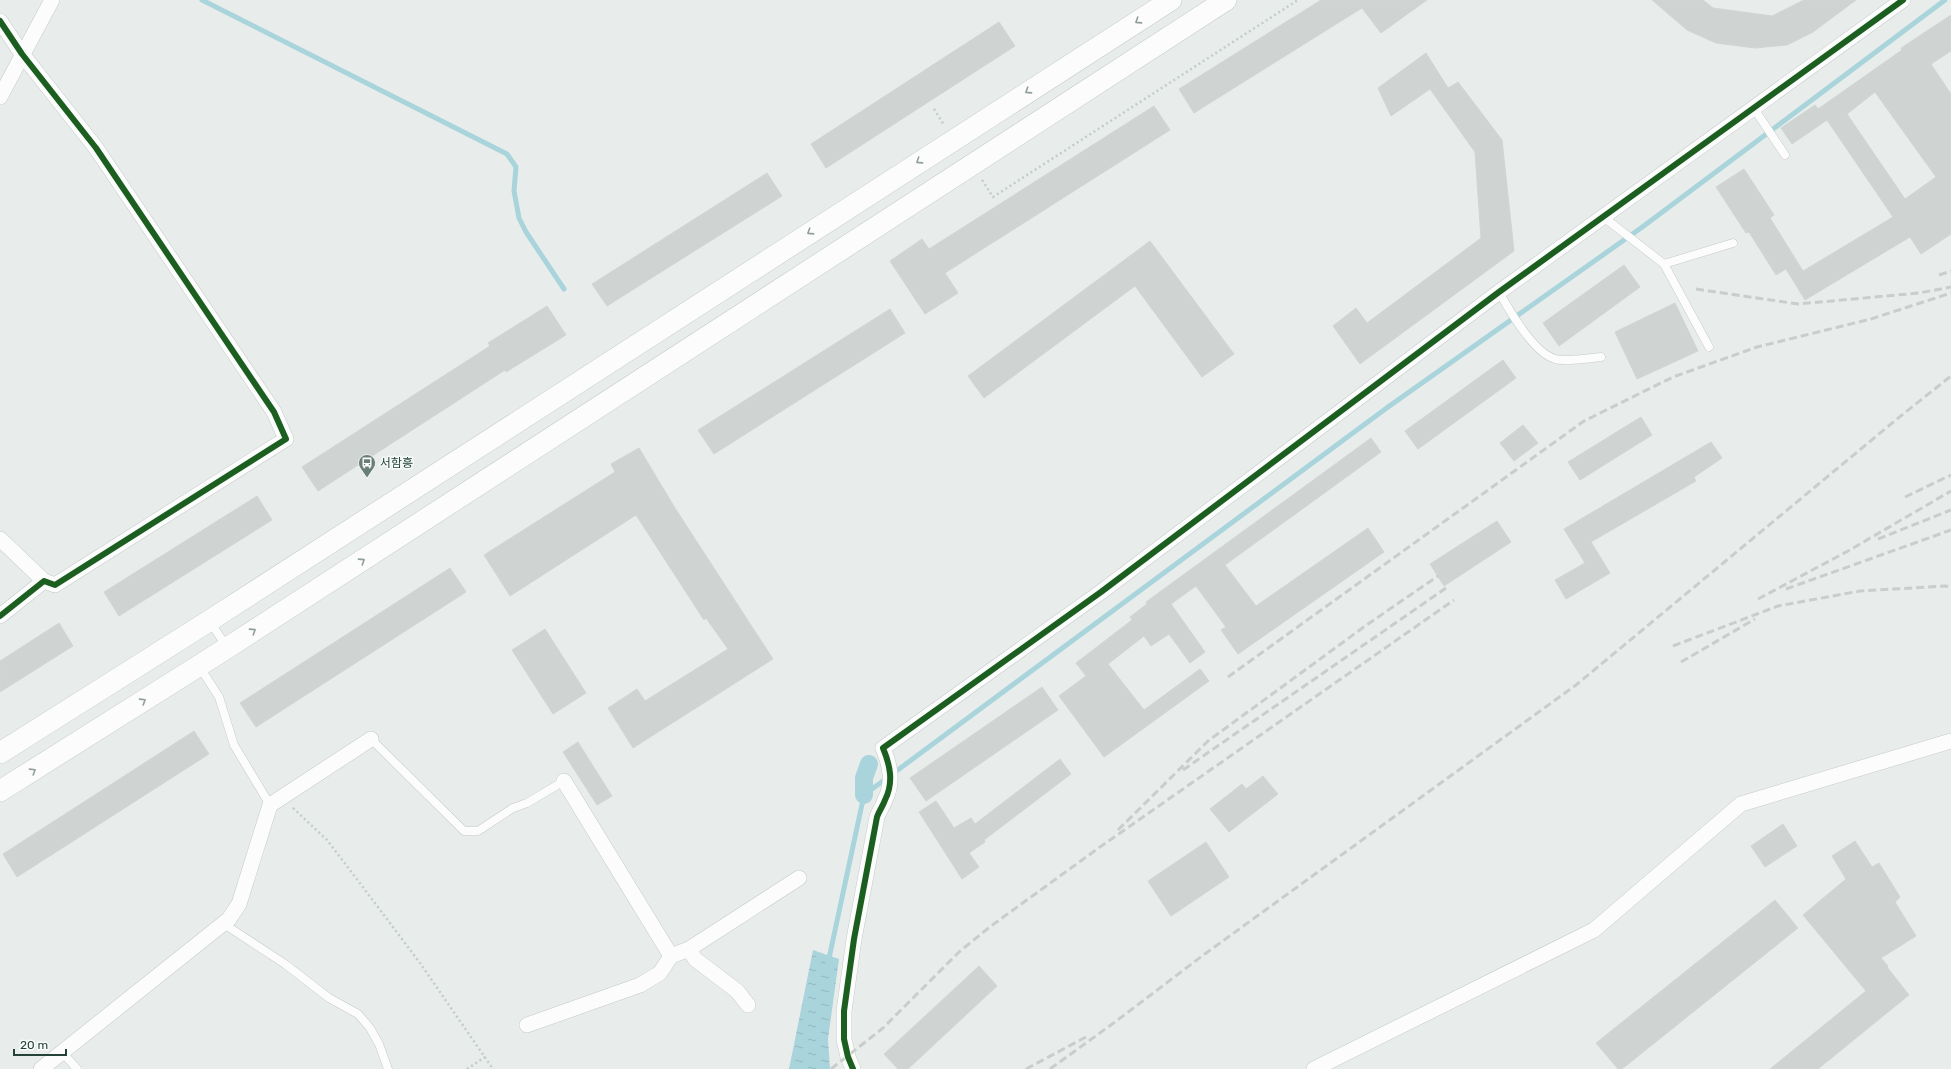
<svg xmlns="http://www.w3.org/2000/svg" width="1951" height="1069" viewBox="0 0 1951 1069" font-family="Rubik,'Noto Sans KR',sans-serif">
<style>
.water{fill:url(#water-ripples)}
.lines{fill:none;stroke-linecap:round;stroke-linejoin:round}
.stream{stroke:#a9d4db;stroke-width:5}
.canal{stroke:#a9d4db;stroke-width:18}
.building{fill:#cfd4d2;stroke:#d1d6d4;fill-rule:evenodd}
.lane-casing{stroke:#c5cac8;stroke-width:9}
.street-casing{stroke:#c5cac8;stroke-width:16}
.secondary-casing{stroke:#c3cbc8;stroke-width:22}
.path{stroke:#c3ccca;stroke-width:2.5;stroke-dasharray:2 3;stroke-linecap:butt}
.lane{stroke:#fcfcfc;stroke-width:8}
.street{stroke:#fcfcfc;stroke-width:15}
.secondary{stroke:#fcfcfc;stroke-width:21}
.rail{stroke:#c9cdcc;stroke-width:3;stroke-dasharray:8 4;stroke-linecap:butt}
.cycleway-casing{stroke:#f7fbf9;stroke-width:8}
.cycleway{stroke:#1b5e20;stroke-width:6}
.oneway{stroke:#909f9b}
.labels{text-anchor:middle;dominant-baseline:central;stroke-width:3;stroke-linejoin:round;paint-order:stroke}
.poi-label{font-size:12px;fill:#24423a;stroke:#f7fbf9;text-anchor:start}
</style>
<defs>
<pattern id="water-ripples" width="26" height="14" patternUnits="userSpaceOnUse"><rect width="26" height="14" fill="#a9d4db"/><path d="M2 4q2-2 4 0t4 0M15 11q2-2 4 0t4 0" fill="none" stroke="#91b7bd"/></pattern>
</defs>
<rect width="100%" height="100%" fill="#e8edeb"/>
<path class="water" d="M813,950L839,959L828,1039L830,1069H789Z"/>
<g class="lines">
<path class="stream" d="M202,0L507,154L516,167L514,191L519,218L526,232L564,289
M828,963L864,795L1388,407L1641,228L1945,0"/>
<path class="canal" d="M864,795V778L869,764"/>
</g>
<path class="building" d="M1321,0H1427L1381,33L1362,8L1194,113L1179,89Z
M1652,0H1703L1713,8L1772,16L1804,0H1856L1813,32L1787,45L1755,48L1716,43L1687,30Z
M1951,15V51L1931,64L1951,94V234L1921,254L1910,237L1805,300L1786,269L1776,275L1749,232L1746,233L1716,187L1744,169L1774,215L1770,218L1803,271L1893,217L1827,120L1792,144L1781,128L1815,105L1818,109L1902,50L1901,48ZM1875,92L1936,177L1905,199L1847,114Z
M999,22L1015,46L826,168L811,144Z
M1426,53L1448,88L1458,82L1502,140L1514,251L1360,364L1333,326L1356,308L1367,323L1481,238L1475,152L1430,89L1391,116L1378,88Z
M1154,106L1170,130L945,273L958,293L925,314L890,261L922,239L929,249Z
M767,173L782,196L607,306L592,284Z
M1150,241L1234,354L1202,377L1135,286L984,398L968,376Z
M1624,265L1640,287L1559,346L1543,323Z
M1675,303L1698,351L1637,379L1615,332Z
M547,306L566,335L506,372L505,370L318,491L302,467L490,346L488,343Z
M890,309L905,333L714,454L698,430Z
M1503,360L1516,378L1418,449L1405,431Z
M1641,417L1652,435L1580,480L1568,462Z
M1523,425L1538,443L1514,461L1500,443Z
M1371,438L1381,452L1225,565L1256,606L1368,528L1384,552L1238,654L1221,630L1226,627L1196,586L1171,604L1205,652L1190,663L1169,634L1151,646L1144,636L1108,664L1144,710L1200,669L1209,681L1104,757L1059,696L1086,676L1076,663L1132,620L1130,617L1147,604L1146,602Z
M1711,442L1722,458L1694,477L1696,481L1591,542L1610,573L1566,599L1555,580L1585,563L1564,529Z
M639,448L675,508L773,659L633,748L608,708L637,689L645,701L728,649L706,618L704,620L636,515L510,596L484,555L615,472L611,464Z
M257,496L272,520L119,616L104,592Z
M1497,521L1511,542L1444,586L1430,564Z
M450,568L466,592L256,727L240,703Z
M59,623L73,646L0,692V661Z
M545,629L586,693L553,714L512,650Z
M1042,687L1058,710L926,801L910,778Z
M194,731L209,754L17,877L3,854Z
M578,742L612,796L597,805L563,752Z
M1060,759L1071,774L984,840L985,842L969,853L979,867L962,879L919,812L936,801L954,828L971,818L975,824Z
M1263,776L1278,794L1229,832L1210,809L1242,784L1246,789Z
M1783,824L1797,846L1765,867L1751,846Z
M1855,841L1872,867L1879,863L1900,897L1895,902L1916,936L1881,958L1888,966L1887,967L1909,995L1818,1069H1770L1866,991L1803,915L1846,879L1832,856Z
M1206,842L1229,877L1171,916L1148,881Z
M1775,900L1798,928L1622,1069H1618L1596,1043Z
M979,966L997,986L908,1069H898L884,1054Z"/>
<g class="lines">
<defs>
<path id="lane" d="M1753,107L1785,155
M1602,216L1664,264L1709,347
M1664,264L1733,243
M1499,292C1509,310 1534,353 1555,359C1563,362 1591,358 1601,357
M210,622L227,647
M199,666L219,697L234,745L270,805
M371,739L464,831H478L513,808L527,803L564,781
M224,924L285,964L329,998L358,1014L370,1028L379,1044L388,1069
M62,1052L77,1069"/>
<path id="street" d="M0,21L22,54L96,148L274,412L286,439L55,585L44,581L0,616
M0,97L52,0
M0,539L44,581
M564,781L671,956
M689,949L695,959L737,991L748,1005
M527,1025L640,985L660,973L671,956L689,949L799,878
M41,1069L229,919L239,904L270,805L371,739
M853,1069L848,1057L844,1039V1011L854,939L877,817C879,811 883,806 885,800C894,782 890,765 883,748L1101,592L1499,292L1903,0
M1314,1069L1594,930L1741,804L1951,741"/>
<path id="secondary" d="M0,753L209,621L1171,0
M0,791L227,648L1226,0"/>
</defs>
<use href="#lane" class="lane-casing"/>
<use href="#street" class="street-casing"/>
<use href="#secondary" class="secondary-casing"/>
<path class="path" d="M934,109L944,125
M982,180L993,197L1298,0
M293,808L327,840L356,878L420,963L493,1069
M467,1069L485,1057"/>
<use href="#lane" class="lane"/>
<use href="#street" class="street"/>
<use href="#secondary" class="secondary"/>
<path class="rail" d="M1939,275L1951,271
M1696,289L1798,304L1919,293L1951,287
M1905,497L1951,475
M1878,539L1951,510
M1786,589L1951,530
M1758,599L1848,551L1951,491
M1673,646L1778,606L1860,591L1945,586L1951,587
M1681,662L1755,619
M1228,677L1584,421L1673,377L1757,347L1871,319L1951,293
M1183,770L1446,588
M1118,830L1208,741L1368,624L1438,576
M831,1069L883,1028L959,952L991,926L1100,847L1454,600
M1026,1069L1086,1037
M1050,1069L1115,1022L1202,956L1576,685L1897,419L1951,376"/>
<defs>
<path id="cycleway" d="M0,21L22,54L96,148L274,412L286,439L55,585L44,581L0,616
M853,1069L848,1057L844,1039V1011L854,939L877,817C879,811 883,806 885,800C894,782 890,765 883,748L1101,592L1499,292L1903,0"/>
</defs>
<use href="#cycleway" class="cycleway-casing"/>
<use href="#cycleway" class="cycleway"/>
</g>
<defs><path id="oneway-chevron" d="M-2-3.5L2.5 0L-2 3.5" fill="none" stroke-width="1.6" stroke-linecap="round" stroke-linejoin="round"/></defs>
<g class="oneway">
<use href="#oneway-chevron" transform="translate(1138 21) rotate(147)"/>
<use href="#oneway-chevron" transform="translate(1028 91) rotate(147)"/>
<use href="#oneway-chevron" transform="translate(919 161) rotate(147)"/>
<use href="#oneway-chevron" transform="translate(810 232) rotate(147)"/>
<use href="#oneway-chevron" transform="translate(362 561) rotate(-33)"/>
<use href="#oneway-chevron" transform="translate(253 631) rotate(-33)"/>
<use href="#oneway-chevron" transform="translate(143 701) rotate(-32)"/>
<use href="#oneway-chevron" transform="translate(33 771) rotate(-32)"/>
</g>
<defs>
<symbol id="bus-pin" viewBox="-11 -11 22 30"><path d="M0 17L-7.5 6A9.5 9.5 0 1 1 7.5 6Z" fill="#697e78" stroke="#f7fbf9"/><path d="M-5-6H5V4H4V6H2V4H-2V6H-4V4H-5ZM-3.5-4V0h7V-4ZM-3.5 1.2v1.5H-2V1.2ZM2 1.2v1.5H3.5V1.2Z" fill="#fff"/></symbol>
</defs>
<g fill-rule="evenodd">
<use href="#bus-pin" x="357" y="453" width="20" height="27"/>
</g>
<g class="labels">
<g class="poi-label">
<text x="380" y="463">서함흥</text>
</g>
</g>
<path d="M14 1049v6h52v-6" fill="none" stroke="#24423a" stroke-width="2"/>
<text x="20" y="1049" font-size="12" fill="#24423a" stroke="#f7fbf9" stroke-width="3" paint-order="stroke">20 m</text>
</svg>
